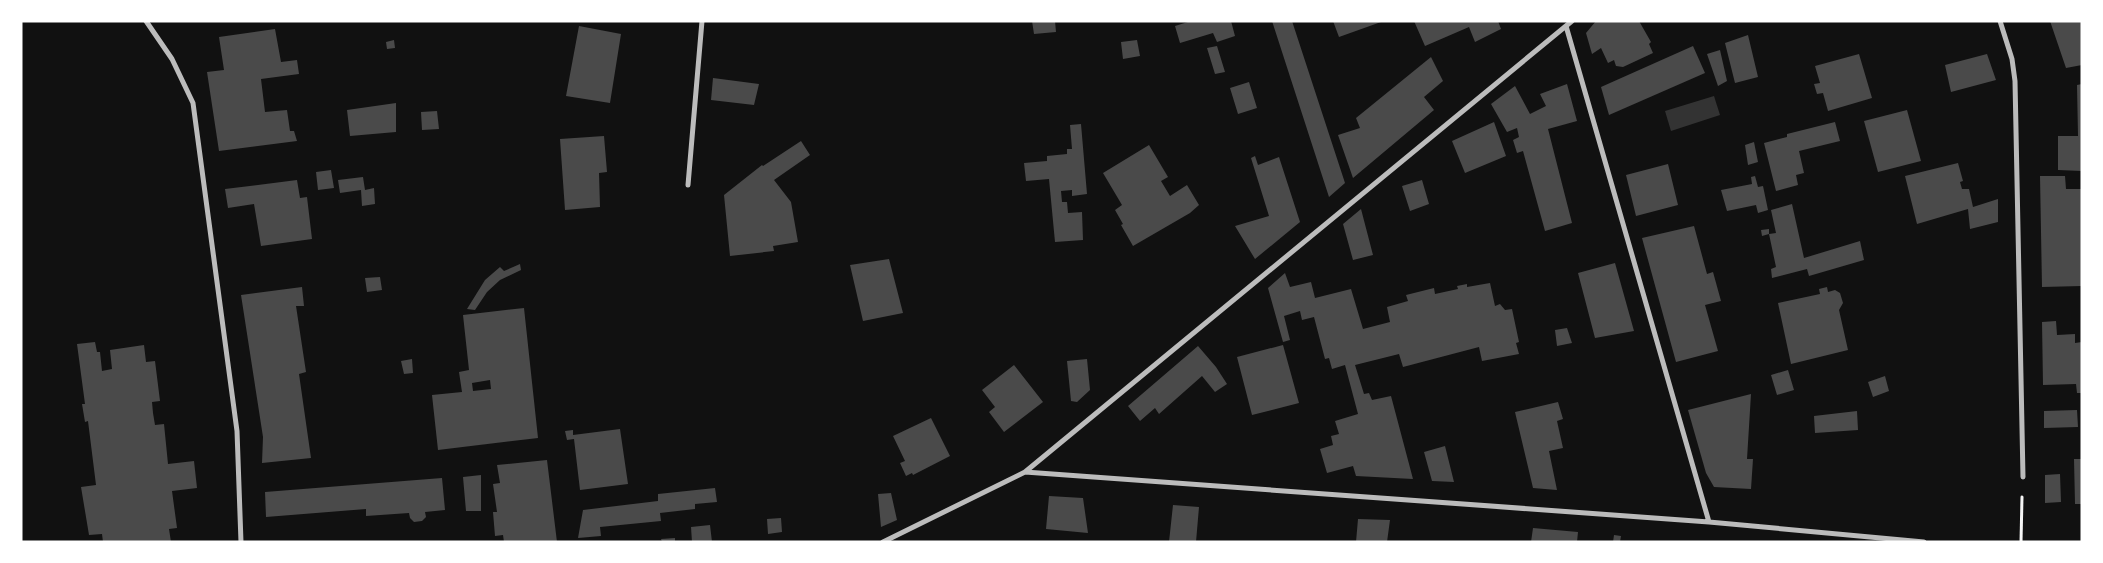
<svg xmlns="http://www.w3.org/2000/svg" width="2103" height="563" viewBox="0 0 2103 563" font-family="Manrope,sans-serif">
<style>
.water{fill:#333}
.building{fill:#4a4a4a;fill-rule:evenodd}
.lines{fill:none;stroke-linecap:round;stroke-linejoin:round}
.path{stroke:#f5f5f5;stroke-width:3}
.minor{stroke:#bcbcbc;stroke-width:5}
</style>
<rect width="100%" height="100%" fill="#111"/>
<path class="water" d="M1714,96L1720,115L1671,131L1665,111Z"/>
<path class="building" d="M1032,21H1055L1056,32L1034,34Z
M1191,21H1231L1235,36L1217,42L1213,33L1180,43L1175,26Z
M1272,21H1292L1345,183L1329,197Z
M1333,21H1381V22L1339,37Z
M1414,21H1498L1501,29L1475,42L1469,27L1425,46Z
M1596,21H1639L1651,42L1649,44L1653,53L1623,67L1616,66L1614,60L1608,63L1601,48L1592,54L1586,33Z
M2050,21H2082V65L2066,68Z
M579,26L621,34L610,103L566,96Z
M275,29L281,62L297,60L299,74L261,79L265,112L287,110L290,131H294L297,141L219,151L207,72L224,70L219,37Z
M1748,35L1758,77L1735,83L1725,43Z
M394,40L395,48L387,49L386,42Z
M1137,40L1140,56L1123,59L1121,42Z
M1217,46L1225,72L1215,74L1207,48Z
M1693,46L1705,73L1609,115L1601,87Z
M1720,50L1727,81L1718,86L1707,54Z
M1859,54L1872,98L1828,111L1823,93L1817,94L1814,84L1820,83L1815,66Z
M1987,54L1996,80L1951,92L1945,65Z
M1431,57L1443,81L1424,97L1434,110L1353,178L1338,135L1360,128L1356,118Z
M713,78L759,84L754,105L711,100Z
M1249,82L1257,108L1238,114L1230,88Z
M1567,84L1577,121L1548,129L1572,223L1545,231L1523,151L1517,153L1513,140L1519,137L1517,128L1507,132L1491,104L1515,86L1530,114L1546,106L1540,94Z
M2082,84V171L2058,170V136H2078L2077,85Z
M396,103V132L350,136L347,110Z
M1907,110L1921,161L1878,172L1864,121Z
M437,111L439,129L422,130L421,112Z
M1494,122L1506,156L1465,173L1452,141Z
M1835,122L1840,141L1799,151L1804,173L1796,175L1798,185L1776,191L1764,143L1787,137V134Z
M1081,124L1087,194L1072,196V190L1061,191L1062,202H1067L1068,213L1082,212L1083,240L1055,242L1049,179L1026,181L1024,163L1047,161V156L1067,154V149H1072L1070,125Z
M604,136L607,172L599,173L600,207L565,210L560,139Z
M801,141L810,155L774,180L791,202L798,242L773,246L774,251L730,256L724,195L762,165L763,166Z
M1754,142L1758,162L1748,165L1745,145Z
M1149,145L1168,177L1161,181L1170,196L1187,185L1199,205L1190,213L1133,246L1121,225L1123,224L1115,210L1122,205L1103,173Z
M1255,156L1258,165L1279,157L1300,222L1255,259L1235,226L1269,216L1251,158Z
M1958,163L1963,181L1960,182L1962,189H1969L1973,207L1998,199V222L1970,229L1968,209L1917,224L1905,176Z
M1668,164L1678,205L1636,216L1626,175Z
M331,170L334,188L318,190L316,172Z
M1755,176L1758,187L1763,186L1768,210L1758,213L1756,205L1727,211L1721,190L1752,184L1751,177Z
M2040,176H2065L2066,189H2082V286L2042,287Z
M363,177L365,190L374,188L375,204L362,206L361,190L340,193L338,180Z
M297,180L300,198L307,197L312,239L261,246L254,204L228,208L225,189Z
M1422,180L1429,204L1410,211L1402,186Z
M1792,204L1804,258L1860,241L1864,260L1809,276L1807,269L1772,278L1771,269L1776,267L1769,234L1776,233L1771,210Z
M1361,209L1373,255L1353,260L1343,224Z
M1694,226L1707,274L1713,272L1721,301L1705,305L1718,351L1676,362L1642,238Z
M1769,229V234L1762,236L1761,230Z
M889,259L903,313L863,321L850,265Z
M1615,263L1634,331L1595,338L1578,273Z
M520,264L521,270L500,280L487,292L475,310L467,309L485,280L500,267L504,271Z
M1285,273L1290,287L1311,282L1315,298L1351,289L1363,329L1390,322L1387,307L1408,301L1406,295L1434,288L1435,294L1458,289L1457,286L1467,284V287L1490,283L1495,306L1500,304L1505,310L1512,309L1519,342L1516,343L1519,354L1482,361L1479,347L1403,367L1399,354L1355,365L1364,394L1369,393L1372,400L1391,396L1413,479L1356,476L1353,466L1327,473L1320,449L1333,445L1331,436L1339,434L1335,421L1358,414L1345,365L1332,369L1329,358L1325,359L1314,317L1302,320L1300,311L1284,316L1290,340L1283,342L1268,288Z
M380,277L382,290L367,292L365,278Z
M302,287L304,306H296L306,372L299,374L311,458L262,463L263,437L241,295Z
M1827,287L1828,292L1835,290L1840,293L1843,303L1839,310L1848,350L1791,364L1778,303L1820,294L1819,289Z
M524,308L538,438L438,450L432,395L462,392L459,372L469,370L463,315ZM490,380L491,389L473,391L472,383Z
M2056,321L2057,335L2075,334V343L2082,342V393H2077L2076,384L2043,385L2042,322Z
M1567,328L1572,343L1557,346L1555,330Z
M95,342L97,352H100L102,371L112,369L110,350L144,345L146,362L155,361L160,401L152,402L153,413L155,425L164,424L168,464L194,461L197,488L172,491L177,528L169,529L171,542H103L102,534L89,535L81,487L96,485L88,421L85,422L82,404H85L77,344Z
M1283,345L1299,403L1252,415L1237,357Z
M1198,346L1216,367L1227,384L1215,392L1202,376L1159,414L1155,408L1140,421L1128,406Z
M412,359L413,373L404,374L401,361Z
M1087,359L1090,390L1077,402L1071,401L1067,361Z
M1014,365L1043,402L1004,432L989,412L995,407L982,390Z
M1788,370L1794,390L1777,395L1771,375Z
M1885,376L1889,391L1873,397L1868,382Z
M1751,394L1747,459H1753L1751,489L1714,487L1706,473L1688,410Z
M1558,402L1563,419L1557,421L1563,448L1549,451L1557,490L1533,488L1515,412Z
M2077,410L2078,427L2044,428V411Z
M1857,411L1858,430L1815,433L1814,416Z
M931,418L950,456L913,475L912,473L906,476L900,463L905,461L893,436Z
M620,429L628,484L580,490L574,439L567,440L565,431L573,430V435Z
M1445,446L1454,482L1432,481L1424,452Z
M2074,459H2082V504H2075Z
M547,460L557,542H504L503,535L495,536L493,512H497L493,484L500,483L497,465Z
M2060,474L2061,502L2045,503V475Z
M481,475V511H466L463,477Z
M442,478L445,510L425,512L426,517L422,521L414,522L410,518L409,513L366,516V509L266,517L265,492Z
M715,488L717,502L695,504V509L660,513L661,521L600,527L601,536L578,538L583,510L658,501V494Z
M891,493L897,520L881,527L878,494Z
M1049,496L1083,498L1088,533L1046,529Z
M1173,505L1199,507L1196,542H1169Z
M781,518L782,532L768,534L767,519Z
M1358,519L1390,520L1387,542H1356Z
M710,525L712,542H692L691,527Z
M1533,528L1578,532L1577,542H1531Z
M1614,535L1621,536L1620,542H1613Z
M675,538V542H662L661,539Z"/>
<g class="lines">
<path class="path" d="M2021,542L2022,497"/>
<path class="minor" d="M146,21L172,59L193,103L237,431L241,542
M2000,21L2012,59L2015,81L2023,477
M1566,26L1709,522
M688,185L702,21
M1025,472L1572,21
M883,542L1025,472L1709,522L1924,542"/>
</g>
<rect width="2103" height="563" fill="none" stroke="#ffffff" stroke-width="45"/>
</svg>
